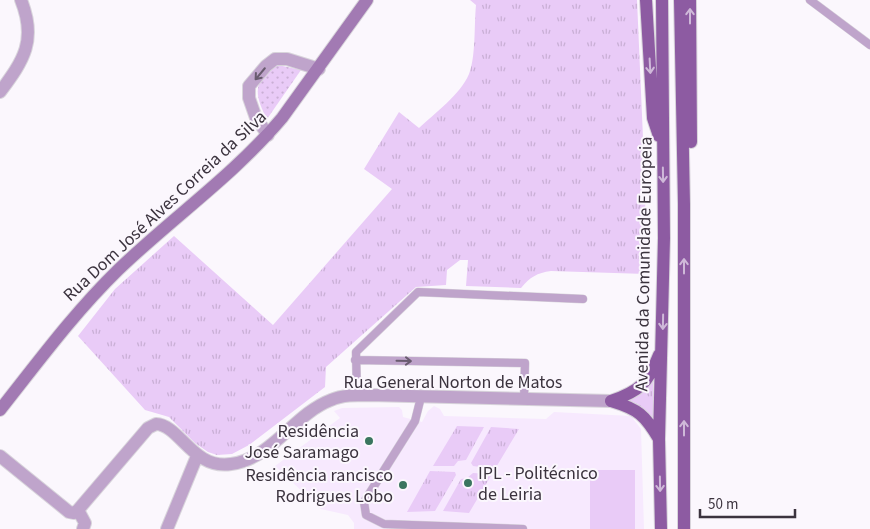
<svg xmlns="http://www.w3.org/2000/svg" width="870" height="529" viewBox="0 0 870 529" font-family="'Source Sans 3',sans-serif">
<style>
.built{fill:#f7e9fe}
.grass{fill:url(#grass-tufts)}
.garden{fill:url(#garden-dots)}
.pitch{fill:#e9cbf7}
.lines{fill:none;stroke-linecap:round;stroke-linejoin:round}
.service-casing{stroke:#d8d4db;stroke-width:9}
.minor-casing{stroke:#d8d4db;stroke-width:14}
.secondary-casing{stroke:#d8d4db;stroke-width:14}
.primary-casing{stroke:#d8d4db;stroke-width:14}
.service{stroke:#bfa4cb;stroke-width:8}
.minor{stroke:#bfa4cb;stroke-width:12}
.secondary{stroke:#a27ab3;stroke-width:12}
.primary{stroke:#8d5ba2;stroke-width:12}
.oneway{stroke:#cfb9d9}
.oneway2{stroke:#695b6f}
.poi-dot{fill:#3a755f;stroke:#fbf7fd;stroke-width:2}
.labels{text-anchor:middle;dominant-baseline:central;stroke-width:4;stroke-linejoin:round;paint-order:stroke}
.street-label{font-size:18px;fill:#3b333e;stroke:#fbf7fd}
.poi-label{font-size:18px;fill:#3b333e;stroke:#fbf7fd;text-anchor:end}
</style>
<defs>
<pattern id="grass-tufts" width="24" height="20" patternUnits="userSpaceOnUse" patternTransform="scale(1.25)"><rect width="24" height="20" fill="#e9cbf7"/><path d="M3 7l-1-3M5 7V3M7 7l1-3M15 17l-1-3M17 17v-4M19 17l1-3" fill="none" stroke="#c9afd5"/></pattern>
<pattern id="garden-dots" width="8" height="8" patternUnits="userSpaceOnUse" patternTransform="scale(1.25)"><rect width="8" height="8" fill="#e9cbf7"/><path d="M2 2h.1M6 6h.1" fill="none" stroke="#c9afd5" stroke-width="1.8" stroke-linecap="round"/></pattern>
</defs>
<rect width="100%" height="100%" fill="#fbf7fd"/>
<path class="built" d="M434,406L440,409L444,416L546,419L554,412L631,416L641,429L644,529H354V523L348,515L321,509L275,466L340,418L334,411L342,408L399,407L402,410L403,417L422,422L428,411Z"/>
<path class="grass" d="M470,0H637L645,184L646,274L551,271C537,273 530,277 521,288L466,286L468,260H460L447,270L446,285L416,287L326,367L325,387L249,445L232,454L217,455L208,452L195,443L169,417L145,410L78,336L115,289L174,236L273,325L392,189L364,169L399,112L419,128C435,113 460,95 469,74C476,57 474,25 476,5Z
M653,376V420L625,400Z
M457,426L484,427L466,460L458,461L454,466H433Z
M491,427L519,429L495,469L473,466L471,463Z
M430,471L455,472L456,475L435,511L407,512Z
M473,473L492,474L469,513L443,511L461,479L467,478Z"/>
<path class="garden" d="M278,65L301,70L267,119C255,96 251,80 278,65Z"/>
<path class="pitch" d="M590,470H635V529H590Z"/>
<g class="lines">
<defs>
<path id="service" d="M810,0L870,45
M355,360L525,363L524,399
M357,395L356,352L418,292L583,299
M421,397L415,421L364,502L366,515L384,524L523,529"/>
<path id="minor" d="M0,92C24,60 37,40 21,0
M268,135L256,118L249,98V86L266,66L275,59H287L319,69
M0,456L69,512L74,513L78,510
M78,510L148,428L156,424C180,425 193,470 231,464C272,459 294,414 331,400C342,395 356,395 369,395L611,401
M78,510L85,523L83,529
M167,529L197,456"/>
<path id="secondary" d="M0,410C38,362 74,313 118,270C172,218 233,176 282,118L367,0"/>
<path id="primary" d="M646,0L653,118L659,136
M680,0L684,204V529
M690,0L691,142
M611,401C640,391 648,383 659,355
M611,401C638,409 645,415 659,439
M661,529L659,439L664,238L662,0"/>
</defs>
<use href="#service" class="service-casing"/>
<use href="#minor" class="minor-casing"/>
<use href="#secondary" class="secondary-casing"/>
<use href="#primary" class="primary-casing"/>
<use href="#service" class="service"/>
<use href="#minor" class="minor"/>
<use href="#secondary" class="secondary"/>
<use href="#primary" class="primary"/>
</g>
<defs><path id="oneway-shaft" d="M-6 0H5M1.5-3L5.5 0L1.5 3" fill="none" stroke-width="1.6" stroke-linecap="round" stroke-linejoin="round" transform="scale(1.25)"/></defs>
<g class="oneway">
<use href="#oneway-shaft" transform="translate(690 16) rotate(-90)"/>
<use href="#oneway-shaft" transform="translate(650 66) rotate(87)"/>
<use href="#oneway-shaft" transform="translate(663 175) rotate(89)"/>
<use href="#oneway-shaft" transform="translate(684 266) rotate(-90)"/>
<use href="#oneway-shaft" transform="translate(663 322) rotate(91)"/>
<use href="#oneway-shaft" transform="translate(684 428) rotate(-90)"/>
<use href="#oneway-shaft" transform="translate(660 484) rotate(89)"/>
</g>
<g class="oneway2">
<use href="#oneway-shaft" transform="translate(260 74) rotate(130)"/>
<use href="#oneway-shaft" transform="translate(404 361) rotate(1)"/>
</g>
<g class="poi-dot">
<circle cx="369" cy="441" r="5"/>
<circle cx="468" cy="483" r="5"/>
<circle cx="403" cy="485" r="5"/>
</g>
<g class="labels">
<g class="street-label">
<text transform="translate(165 206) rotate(-43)">Rua Dom José Alves Correia da Silva</text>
<text transform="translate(644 264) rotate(-89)">Avenida da Comunidade Europeia</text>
<text x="453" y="382">Rua General Norton de Matos</text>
</g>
<g class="poi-label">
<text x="359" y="431">Residência<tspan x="359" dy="21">José Saramago</tspan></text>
<text x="478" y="473" text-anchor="start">IPL - Politécnico<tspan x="478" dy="21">de Leiria</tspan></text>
<text x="393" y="475">Residência rancisco<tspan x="393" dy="21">Rodrigues Lobo</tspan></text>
</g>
</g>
<path d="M700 509v8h95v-8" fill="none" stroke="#3b333e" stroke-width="2.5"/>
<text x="708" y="509" font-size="15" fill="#3b333e" stroke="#fbf7fd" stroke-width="4" paint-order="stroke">50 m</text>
</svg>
